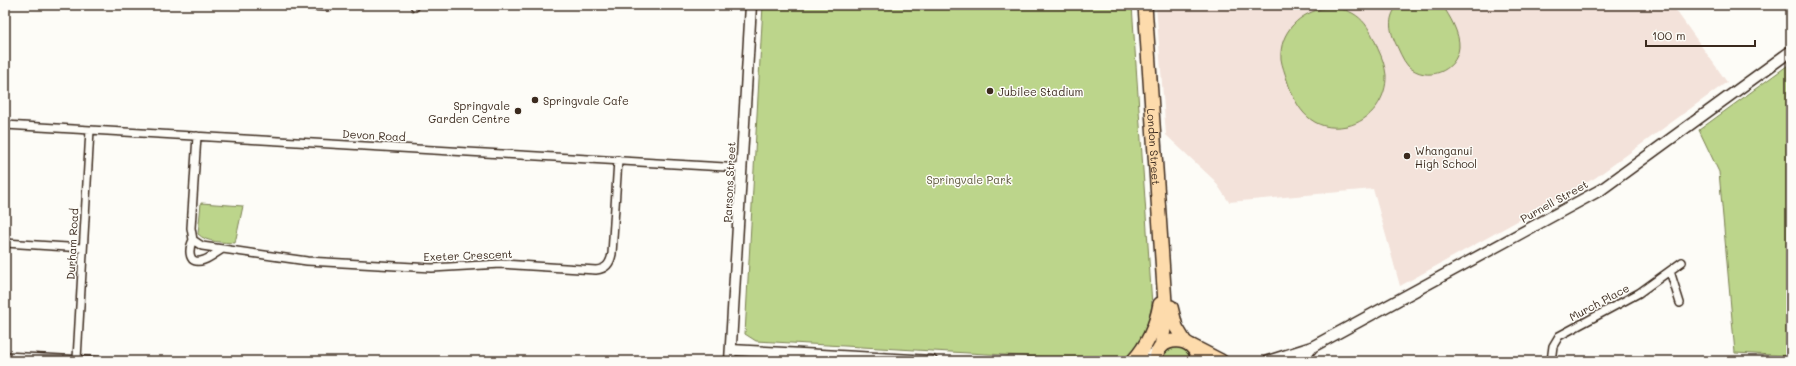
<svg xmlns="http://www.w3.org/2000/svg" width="1796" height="366" viewBox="0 0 1796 366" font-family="Mali,sans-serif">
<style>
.built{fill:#f3e2da}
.green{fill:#bcd58b;stroke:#7c8054}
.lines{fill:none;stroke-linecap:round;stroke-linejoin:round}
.street-casing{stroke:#3b2a1e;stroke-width:10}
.secondary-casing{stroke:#3b2a1e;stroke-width:13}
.highway-casing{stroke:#3b2a1e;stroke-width:16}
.street{stroke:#fdfcf7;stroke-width:7}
.secondary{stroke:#fdfcf7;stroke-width:10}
.highway{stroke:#fddbac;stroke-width:13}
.poi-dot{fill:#3b2a1e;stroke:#fdfcf7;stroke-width:1.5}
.labels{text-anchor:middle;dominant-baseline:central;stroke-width:3;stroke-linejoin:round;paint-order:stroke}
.poi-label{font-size:11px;fill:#3b2a1e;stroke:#fdfcf7;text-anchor:start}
.street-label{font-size:11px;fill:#3b2a1e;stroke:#fdfcf7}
.park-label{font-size:11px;fill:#5b5539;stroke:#fdfcf7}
</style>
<rect width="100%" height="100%" fill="#fdfcf7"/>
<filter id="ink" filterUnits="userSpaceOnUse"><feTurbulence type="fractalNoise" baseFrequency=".025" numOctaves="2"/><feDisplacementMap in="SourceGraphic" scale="8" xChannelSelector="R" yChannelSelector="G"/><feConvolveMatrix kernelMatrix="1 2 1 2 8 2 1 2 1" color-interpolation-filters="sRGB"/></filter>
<g filter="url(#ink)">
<path class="built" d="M1156,5H1672L1727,82L1595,178L1400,286L1373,189L1229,202L1214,180L1166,135Z"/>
<path class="green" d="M763,5H1132L1152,305L1146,331L1128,358L1110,361L756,341L745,334Z
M1398,5H1442C1450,16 1460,34 1459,47C1457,72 1426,83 1408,66C1402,59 1399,50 1395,42C1389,28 1388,17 1398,5Z
M1326,8C1356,7 1368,22 1378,49C1382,57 1385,66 1386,75C1387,98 1371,121 1347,126C1312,133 1296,109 1287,80C1285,73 1282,66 1281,59C1279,32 1300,12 1326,8Z
M1791,63V356L1735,353L1719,172L1699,130Z
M201,203L243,206L235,243C223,242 207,243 198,234Z
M1171,346L1187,348L1194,361H1161L1163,353Z"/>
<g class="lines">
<defs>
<path id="street" d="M293,5L327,7
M415,7L416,5
M5,125L742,168
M197,136L191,228L193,240L202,246L307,261L432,268L501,264L596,270C606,269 610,264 612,254L618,160
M193,240C188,250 188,266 204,260C210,258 216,253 221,250
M5,243L83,248
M1670,271L1680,303
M5,356L102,361
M77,359L90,130
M1551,361L1553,346L1559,336L1639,293L1682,262"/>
<path id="secondary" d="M731,350L932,361
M730,361L751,5
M1140,361L1158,351
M1268,361L1312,347L1602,189L1791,51
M1298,361L1311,349"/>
<g id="highway">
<path id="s1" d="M1145,5L1166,318L1161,347"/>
<path d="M1171,307L1176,327L1185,342"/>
<path d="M1192,346L1221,361"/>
<path d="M1133,361C1148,345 1156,326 1160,304"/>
<path d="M1156,361C1155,335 1196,333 1198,361"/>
</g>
</defs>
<use href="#street" class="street-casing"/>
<use href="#secondary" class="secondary-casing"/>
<use href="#highway" class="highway-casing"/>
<use href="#street" class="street"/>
<use href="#secondary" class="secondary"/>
<use href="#highway" class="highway"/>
</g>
</g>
<g class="poi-dot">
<circle cx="990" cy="91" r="4"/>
<circle cx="535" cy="100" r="4"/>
<circle cx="518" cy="111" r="4"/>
<circle cx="1407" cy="156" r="4"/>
</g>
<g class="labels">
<g class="poi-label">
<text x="998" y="91">Jubilee Stadium</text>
<text x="543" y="100">Springvale Cafe</text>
<text x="510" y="105" text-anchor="end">Springvale<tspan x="510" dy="13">Garden Centre</tspan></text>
<text x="1415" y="150">Whanganui<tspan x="1415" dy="13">High School</tspan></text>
</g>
<g class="street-label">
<text transform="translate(374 135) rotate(3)">Devon Road</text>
<text stroke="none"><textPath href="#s1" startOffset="142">London Street</textPath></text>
<text transform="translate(729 182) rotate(-87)">Parsons Street</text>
<text transform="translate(1554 201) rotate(-29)">Purnell Street</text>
<text transform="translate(72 244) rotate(-87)">Durham Road</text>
<text transform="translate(468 255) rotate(-2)">Exeter Crescent</text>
<text transform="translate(1599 302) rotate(-28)">Murch Place</text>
</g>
<g class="park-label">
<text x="969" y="179">Springvale Park</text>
</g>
</g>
<rect width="1796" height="366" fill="none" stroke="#fdfcf7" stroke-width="20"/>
<rect x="10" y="10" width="1776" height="346" fill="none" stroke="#3b2a1e" stroke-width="1.5" filter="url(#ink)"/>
<path d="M1646 40v6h109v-6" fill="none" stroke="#3b2a1e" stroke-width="2"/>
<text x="1652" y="40" font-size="12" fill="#3b2a1e" stroke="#fdfcf7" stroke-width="3" paint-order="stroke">100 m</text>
</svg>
